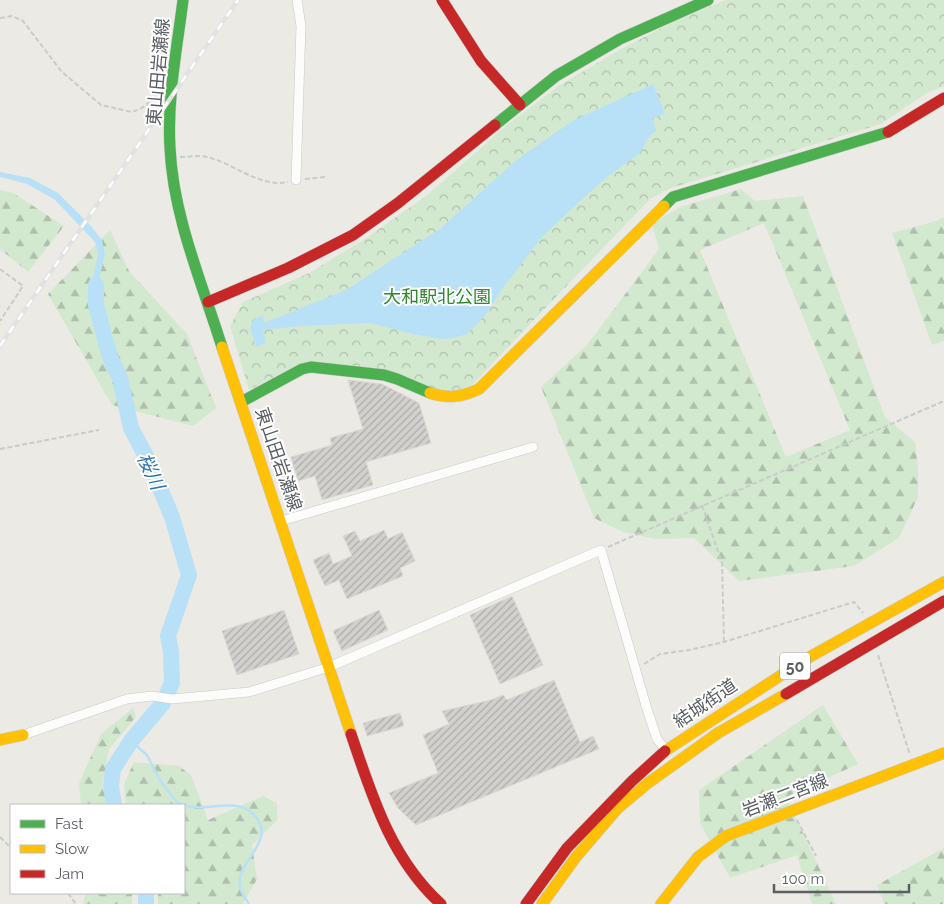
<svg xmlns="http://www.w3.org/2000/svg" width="944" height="904" viewBox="0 0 944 904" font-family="Raleway,'Noto Sans JP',sans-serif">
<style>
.forest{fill:url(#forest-firs);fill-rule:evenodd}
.park{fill:url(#park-crowns)}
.water{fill:#b8e0f7}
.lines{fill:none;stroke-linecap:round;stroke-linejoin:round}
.stream{stroke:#b8e0f7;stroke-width:2.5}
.river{stroke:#b8e0f7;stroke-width:16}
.building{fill:url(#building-hatch);stroke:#dcd9d4}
.street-casing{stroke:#c8c8c8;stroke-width:10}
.fast-casing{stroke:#c9c9c9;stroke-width:12}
.slow-casing{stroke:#c9c9c9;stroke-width:12}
.jam-casing{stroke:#c9c9c9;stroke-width:12}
.path{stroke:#c8cdc9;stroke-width:2;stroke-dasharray:5 2.5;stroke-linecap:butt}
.street{stroke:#fcfcfb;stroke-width:9}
.fast{stroke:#4caf50;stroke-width:11}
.slow{stroke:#ffc107;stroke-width:11}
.jam{stroke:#c62828;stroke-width:11}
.rail-casing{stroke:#e3e2e2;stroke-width:4.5}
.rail{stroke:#fff;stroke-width:2.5;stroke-dasharray:8;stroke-linecap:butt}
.labels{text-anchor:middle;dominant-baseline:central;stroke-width:4;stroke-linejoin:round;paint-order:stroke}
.shield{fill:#fff;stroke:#8c8f92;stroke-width:1}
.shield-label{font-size:16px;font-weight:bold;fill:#5b5f64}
.street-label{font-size:18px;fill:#5b5f64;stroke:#fff}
.park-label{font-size:18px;fill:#30872f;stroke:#fff}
.water-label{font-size:19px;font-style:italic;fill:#3678af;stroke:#fff}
</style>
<defs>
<pattern id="forest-firs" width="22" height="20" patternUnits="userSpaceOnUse" patternTransform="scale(1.25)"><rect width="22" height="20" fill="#d3e9cf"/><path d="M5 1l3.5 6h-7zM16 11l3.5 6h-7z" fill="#aec0ac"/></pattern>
<pattern id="park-crowns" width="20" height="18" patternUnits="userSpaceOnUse" patternTransform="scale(1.25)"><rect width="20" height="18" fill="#d3e9cf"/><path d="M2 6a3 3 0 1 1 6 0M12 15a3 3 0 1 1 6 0" fill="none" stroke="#aec0ac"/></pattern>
<pattern id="building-hatch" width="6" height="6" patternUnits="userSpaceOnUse" patternTransform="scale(1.25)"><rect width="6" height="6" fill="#d2d1ce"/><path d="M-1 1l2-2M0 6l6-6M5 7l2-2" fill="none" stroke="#adadab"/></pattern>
</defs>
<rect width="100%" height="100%" fill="#eceae5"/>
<path class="forest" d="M741,189L755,201L803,196L885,417L915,442L918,468V497L899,538L854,566L739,581L694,538L655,539L623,532L594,518L541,387L587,345L659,249L652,224L680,207ZM764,223L850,430L786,457L700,250Z
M0,190L13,193L64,226L28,272L0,249Z
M944,217V341L932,345L892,233L936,221Z
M110,230L129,271L187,334L216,408L193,426L112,405L48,294Z
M823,705L858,764L786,797L836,904H812L797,855L730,878L700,823L699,790Z
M133,708L136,717L109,749L102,786L108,805H81L79,783L101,734Z
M134,762L179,766L191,775L208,820L263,796L277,803V820L252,845L257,879L243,904H158V893H184V805H126L124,784Z
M944,848V904H884L877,885Z
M86,893H132V904H83Z"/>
<path class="park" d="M726,0H944V86L927,93L881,124L671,188L650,199L471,386L452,392L432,391L325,364L303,362L249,390L230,326L243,302L309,273L365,239L427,195L507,125L560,85L621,49L673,22Z"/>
<path class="water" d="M653,84L665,113L652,119L657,131L651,134L640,153L607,177L580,201L542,237L503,288L484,317L467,334L454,338L441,339L413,334L370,323L300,326L263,330L266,343L256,347L250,327L254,319L263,315L264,323L346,290L441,228L519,158L574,120Z
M0,172L30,178L58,193L90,225L102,240L105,255L99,279L100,305H93V279L98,255L95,242L54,199L27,184L0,177Z"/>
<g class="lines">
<path class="stream" d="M131,741L147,755L161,782L177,802L183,805
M184,805C206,813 235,796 253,814C280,840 234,862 240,887C241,893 246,899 249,904"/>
<path class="river" d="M96,285V305L110,357L120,378L131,428L150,464L172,517L189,575L168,636L171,652L172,683L163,703L131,741L113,769L111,786L114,805
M146,904V893"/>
</g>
<path class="building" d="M348,380L382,384L419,403L431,443L366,462L373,485L322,500L315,476L298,481L291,457L332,445L330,438L363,429Z
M384,530L388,539L402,532L415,561L400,568L403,576L347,599L339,580L325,586L313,560L329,553L333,564L352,556L343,536L355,531L360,541Z
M512,596L543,665L500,684L470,615Z
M284,610L299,654L237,675L222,631Z
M379,610L388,630L342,651L333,631Z
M554,680L580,742L593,736L599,749L416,825L398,808L389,793L438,773L423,735L449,724L442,711L491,700L503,695L507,700Z
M400,713L404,726L367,736L363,723Z"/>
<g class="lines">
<defs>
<path id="street" d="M296,180L301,26L297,0
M281,521L533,447
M23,735L127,699L152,696L172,699L249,692L329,667L601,550L647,709L657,739L666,750"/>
<path id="fast" d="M183,0C177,49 167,98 170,148C173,216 202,283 222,347
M495,125L556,76L620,39L708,0
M664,206L673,197L888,132
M241,402L302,369L311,367L384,375L397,379L430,393"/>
<path id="slow" d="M222,347L351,734
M430,393C448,399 462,397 479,389L664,206
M0,740L23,735
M665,751L806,659L944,582
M542,904L576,857L617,809L648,783L718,733L786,694
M661,904L698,857L726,836L944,753"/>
<path id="jam" d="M442,0L481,61L520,105
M888,132L944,98
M208,302L288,268L353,235L398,203L495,125
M786,694L944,601
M351,734C372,796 391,859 441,904
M526,904L567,848L632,781L665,751"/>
</defs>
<use href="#street" class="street-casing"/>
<use href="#fast" class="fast-casing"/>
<use href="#slow" class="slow-casing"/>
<use href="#jam" class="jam-casing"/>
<path class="path" d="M0,18L12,16L23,21L61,71L101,105L132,112L140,109L159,96
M180,157C189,157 199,155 207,157C234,163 259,188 288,182
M305,179L325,177
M0,269L23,286L0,321
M0,449L99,430
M702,505L722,563L724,642
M608,547L944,401
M878,655L910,755
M644,664L660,654L689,650L724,642L854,602L863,613
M797,820L816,856
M0,837L11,848
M68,893L76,904"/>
<use href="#street" class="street"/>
<use href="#fast" class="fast"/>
<use href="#slow" class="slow"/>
<use href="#jam" class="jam"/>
<defs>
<path id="rail" d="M0,346L238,0"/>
</defs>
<use href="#rail" class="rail-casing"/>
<use href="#rail" class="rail"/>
</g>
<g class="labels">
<rect class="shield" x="780" y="652.5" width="30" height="27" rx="4"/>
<g class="shield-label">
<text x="795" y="666">50</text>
</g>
<g class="street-label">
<text transform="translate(158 72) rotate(-85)">東山田岩瀬線</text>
<text transform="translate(279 459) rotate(71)">東山田岩瀬線</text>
<text transform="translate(705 703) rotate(-34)">結城街道</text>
<text transform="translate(785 795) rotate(-21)">岩瀬二宮線</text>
</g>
<g class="park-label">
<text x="437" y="296">大和駅北公園</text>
</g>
<g class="water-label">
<text transform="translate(151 471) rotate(65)">桜川</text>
</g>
</g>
<rect x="10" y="804" width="175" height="90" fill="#ffffff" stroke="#bdbfc1"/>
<rect x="20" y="820" width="25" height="8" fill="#4caf50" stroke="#bdbfc1"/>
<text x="55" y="829" font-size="15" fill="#5b5f64">Fast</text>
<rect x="20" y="845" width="25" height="8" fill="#ffc107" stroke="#bdbfc1"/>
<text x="55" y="854" font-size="15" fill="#5b5f64">Slow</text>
<rect x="20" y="870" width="25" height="8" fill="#c62828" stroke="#bdbfc1"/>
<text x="55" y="879" font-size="15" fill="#5b5f64">Jam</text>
<path d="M774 884v8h135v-8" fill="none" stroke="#5b5f64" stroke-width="2.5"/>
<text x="782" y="884" font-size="15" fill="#5b5f64" stroke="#ffffff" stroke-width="4" paint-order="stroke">100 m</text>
</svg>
